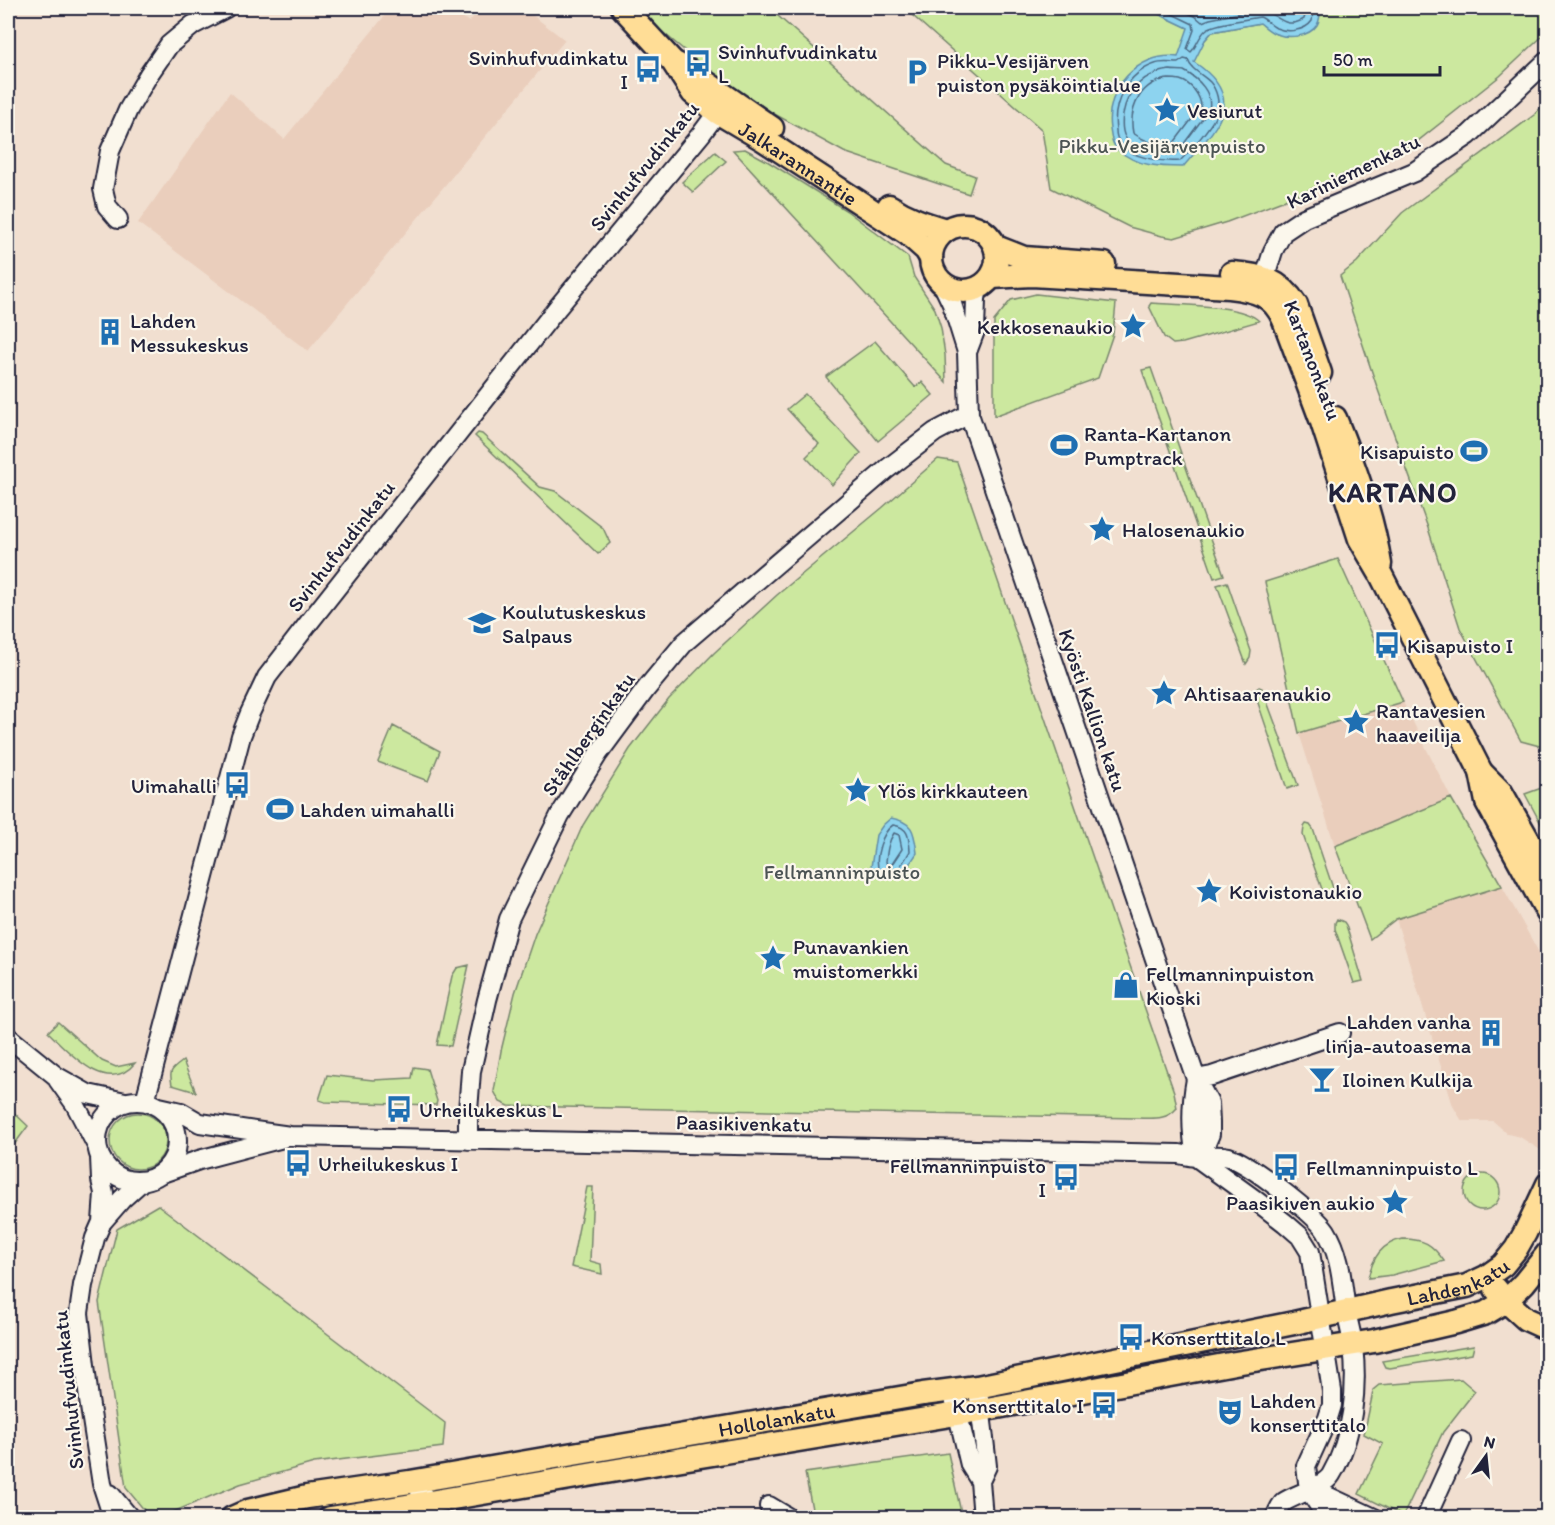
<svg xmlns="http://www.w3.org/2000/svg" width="1555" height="1525" viewBox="0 0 1555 1525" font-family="Itim,sans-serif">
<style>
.built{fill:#eacebc}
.green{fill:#cce89f;stroke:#77856d;stroke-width:1.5}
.water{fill:#8dd3ef;stroke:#628ca7;stroke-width:1.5}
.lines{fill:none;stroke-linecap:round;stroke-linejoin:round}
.shore{stroke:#4d6983;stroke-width:1.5}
.minor-casing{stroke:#22223b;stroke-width:22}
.major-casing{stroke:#22223b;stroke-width:27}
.minor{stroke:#fbf7ec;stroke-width:18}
.major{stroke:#ffdd96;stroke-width:22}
.labels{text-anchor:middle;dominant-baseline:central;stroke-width:4.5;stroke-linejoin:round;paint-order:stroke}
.poi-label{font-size:21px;fill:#22223b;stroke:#fbf7ec;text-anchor:start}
.park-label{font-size:21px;fill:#4c5454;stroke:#fbf7ec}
.street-label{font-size:21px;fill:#22223b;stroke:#fbf7ec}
.district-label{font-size:27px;font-weight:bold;letter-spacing:1.5px;fill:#22223b;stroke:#fbf7ec}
</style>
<rect width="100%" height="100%" fill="#f1dfd0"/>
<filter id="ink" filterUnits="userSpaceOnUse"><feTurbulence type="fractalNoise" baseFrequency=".0167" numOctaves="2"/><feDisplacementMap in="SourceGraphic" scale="12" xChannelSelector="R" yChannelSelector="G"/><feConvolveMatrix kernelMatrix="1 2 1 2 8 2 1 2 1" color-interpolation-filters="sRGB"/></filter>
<g filter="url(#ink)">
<path class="built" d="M391,8H449L469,22L481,8H523L565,40L308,351L138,223L230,92L284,139Z
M1403,702L1451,798L1335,846L1299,733Z
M1502,886L1547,967L1548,1139L1542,1151L1520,1137L1508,1134L1493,1121H1462L1453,1106L1396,919Z"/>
<path class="green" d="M634,8H769L946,165L975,176L969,194L844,152L734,92Z
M904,8H1146L1189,28L1205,40L1212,32L1260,23L1276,34L1297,36L1323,8H1547L1548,31L1500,76L1414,144L1293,197L1227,222L1174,238L1162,236L1129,227L1051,188L1042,130Z
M1547,101V748L1521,741L1460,628L1428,528L1377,387L1340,276L1357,262L1402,213L1534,115Z
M745,149L767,161L847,211L908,257L914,277L935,309L941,328L945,355L946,382L733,150Z
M715,152L726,161L693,192L682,182Z
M1036,294L1116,303L1113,334L1098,378L994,416V321L1011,300Z
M1151,303C1177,305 1242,304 1259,321L1183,343L1173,344L1164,337L1149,306Z
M875,341L915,387L922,382L933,395L878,441L826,377Z
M1151,368L1224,575L1214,578L1142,370Z
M805,394L861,453L832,485L806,457L819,444L787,409Z
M478,433L482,434L540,487L555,491L603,528L610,543L598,554L475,436Z
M938,459L957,462L1126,954L1174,1092L1177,1108C1166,1121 1152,1118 1136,1118L509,1106L500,1102L494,1091L501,1051L515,993L535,934L583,825L630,749L669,699L714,653L777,595L882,508Z
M1338,559L1403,702L1299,733L1265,582Z
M1227,582L1251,651L1250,658L1246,664L1217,585Z
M1259,687L1262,688L1298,785L1287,789L1255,694V690Z
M393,726L440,751L428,781L378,762Z
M1547,786H1548L1547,835L1525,794Z
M1451,798L1502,886L1396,919L1370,939L1335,846Z
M1306,824L1310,825L1313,829L1334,891L1333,895L1330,897L1324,895L1303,835L1304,827Z
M1337,919L1344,922L1346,925L1363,981L1354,983L1335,929V923Z
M469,965L451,1046L437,1045L452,976L457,968Z
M58,1022L102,1061L116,1067L135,1063C107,1097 69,1052 48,1032Z
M183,1061L196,1092L172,1085C169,1070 171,1070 183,1061Z
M414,1067L427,1069L437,1101L436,1105L325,1102L319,1100L327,1075L373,1080L412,1078Z
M8,1107L28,1126L8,1153Z
M110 1141a28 28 0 1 1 56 0a28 28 0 1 1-56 0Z
M1464 1192a18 18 0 1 1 36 0a18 18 0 1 1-36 0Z
M587,1187H593L590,1261L601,1264L602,1274L571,1267Z
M158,1205L445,1423L443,1447L314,1463L240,1484L161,1517H150L126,1488L99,1302L117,1229Z
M1403,1239C1424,1239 1432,1244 1444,1261L1392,1275L1368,1278C1373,1258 1381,1243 1403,1239Z
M1474,1346L1472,1354L1390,1368L1385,1367L1382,1361Z
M1461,1379L1475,1391L1443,1432L1403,1516L1359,1494L1383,1444L1364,1434L1372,1397L1373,1390L1379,1385Z
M948,1453L962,1517H828L812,1509L805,1473Z"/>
<path class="water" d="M1146,8H1323C1318,15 1321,19 1317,25C1309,37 1289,39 1276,34C1270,32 1265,27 1260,23L1212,32L1205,40L1194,62C1251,100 1214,130 1183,167C1160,167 1136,166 1118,150C1112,145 1111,136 1110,129C1104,90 1138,51 1178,57L1188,28Z
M891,818C914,822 914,832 917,853C904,872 900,883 875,875L871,867L876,835L883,825Z"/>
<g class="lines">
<path class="shore" d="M1160,8L1193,24L1194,30L1187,49L1191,52C1197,46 1199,35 1207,29C1215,23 1249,19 1260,17C1266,19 1270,25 1276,28C1288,33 1305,31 1312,21L1313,13L1315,8
M1177,8L1195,16L1202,22L1210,19L1260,9C1277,13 1284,31 1304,19L1307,8
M1184,59L1188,60C1191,70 1202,74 1210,82C1217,90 1220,103 1217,113C1212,126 1190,151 1180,161C1162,162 1132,159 1120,143C1117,139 1116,134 1116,130C1112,102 1128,73 1155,64C1162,61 1171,63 1178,63Z
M1170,70C1174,71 1181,70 1184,71C1199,79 1213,93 1209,110L1177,153C1163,155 1133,151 1125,137C1122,131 1122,121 1123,114C1127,90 1145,72 1170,70Z
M1169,79C1173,79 1176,79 1180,80C1191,83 1201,96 1201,107L1173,144C1158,146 1145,142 1133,133C1128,107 1142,81 1169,79Z
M893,825C909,827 909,838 910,851C902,865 897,876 879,870C874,858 882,832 893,825Z
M894,833L899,835L902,849L892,864L888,865L886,862C887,852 888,842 894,833Z"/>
<defs>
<path id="minor" d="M118,219L107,206L103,189L110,151L128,110L149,74L169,45L193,25L226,8
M942,283L952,304L967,352L969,414L1196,1079L1209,1103L1210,1123V1134L1207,1141L1196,1157
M1261,290L1273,251L1283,232L1304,218L1414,172L1469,135L1548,60
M967,352L975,331L976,299L978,288
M8,1037L56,1076L88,1094L125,1102
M1196,1079L1212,1076L1340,1033
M1196,1079C1191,1105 1191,1131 1196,1157
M58,1080L75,1104L97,1146
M145,1101L241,736L250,713L267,677L311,620L558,307L702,133L725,102
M97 1141a40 40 0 1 1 80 0a40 40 0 1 1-80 0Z
M159,1107L181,1112L200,1123L290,1136L1179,1154C1185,1155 1191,1157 1197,1157C1208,1157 1217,1154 1229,1157C1249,1163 1315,1214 1326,1231C1341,1255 1342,1284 1346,1310C1348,1323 1352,1334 1353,1346C1358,1388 1353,1438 1331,1475C1324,1487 1296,1494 1284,1502C1280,1505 1277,1513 1275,1518
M468,1140V1111L471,1071L487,1000L509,919L560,815L598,754L646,689L685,642L887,469L935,432L969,414
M100,1157L101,1180L104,1193L102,1222
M1196,1157L1254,1199L1285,1223L1300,1236L1310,1252L1332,1391V1405L1328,1418L1306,1466L1309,1490L1320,1507L1339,1518
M162,1173L199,1160L283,1138
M952,1390L970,1465L980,1481L983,1518
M979,1398L983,1430L987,1466L980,1481
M1309,1490L1327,1496L1374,1518
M420,1492L429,1502L432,1518
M110,1494L130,1518
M769,1506L789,1518
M113,1518L102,1484L89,1400L79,1313L83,1285L95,1238L102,1222L122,1199L142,1181
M1426,1518L1461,1441"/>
<g id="major">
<path id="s1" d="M623,8L673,62L693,93L717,112L764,140L908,234L926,250L931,258"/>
<path d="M677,64L704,81L772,128"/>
<path d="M889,206C907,218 925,224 946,230"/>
<circle cx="964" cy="258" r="33"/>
<path d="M996,247L1024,258L1104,264"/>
<path d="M1232,273C1261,275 1280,280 1296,305L1320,373"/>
<path d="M992,277L1032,275L1229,287C1255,290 1273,294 1284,320L1322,422L1360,539L1381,575L1481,772L1487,802L1548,913"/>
<path d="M1335,418C1354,465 1372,514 1380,564"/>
<path d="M1481,772L1501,792L1548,875"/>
<path d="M1496,1289L1506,1301L1526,1319L1548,1329"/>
<path id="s2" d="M232,1518L248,1511L307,1497L410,1482L923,1394L977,1387L1294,1323L1391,1301L1467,1286L1486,1277L1503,1265L1516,1249L1525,1233L1548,1184"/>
<path d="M330,1518L400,1507L670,1461L981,1410L1235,1363L1374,1341L1456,1322L1486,1313L1506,1301L1524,1283L1548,1253"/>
</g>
</defs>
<use href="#minor" class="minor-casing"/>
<use href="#major" class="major-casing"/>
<use href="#minor" class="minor"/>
<use href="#major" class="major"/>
</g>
</g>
<defs>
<symbol id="bus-bare" viewBox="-9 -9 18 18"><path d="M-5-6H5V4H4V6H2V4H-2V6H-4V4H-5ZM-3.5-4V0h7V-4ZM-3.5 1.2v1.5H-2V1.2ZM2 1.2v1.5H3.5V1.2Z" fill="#1f6fb2" stroke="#fbf7ec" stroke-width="2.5" paint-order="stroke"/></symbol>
<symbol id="parking-bare" viewBox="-9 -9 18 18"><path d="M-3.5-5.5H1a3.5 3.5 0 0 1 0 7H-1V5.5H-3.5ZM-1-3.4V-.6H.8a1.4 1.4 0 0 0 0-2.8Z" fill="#1f6fb2" stroke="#fbf7ec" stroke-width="2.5" paint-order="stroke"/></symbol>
<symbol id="sight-bare" viewBox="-9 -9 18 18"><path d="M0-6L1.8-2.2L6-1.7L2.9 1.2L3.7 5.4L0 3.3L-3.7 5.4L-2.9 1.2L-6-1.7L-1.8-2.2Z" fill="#1f6fb2" stroke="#fbf7ec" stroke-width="2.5" paint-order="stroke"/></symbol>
<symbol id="building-bare" viewBox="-9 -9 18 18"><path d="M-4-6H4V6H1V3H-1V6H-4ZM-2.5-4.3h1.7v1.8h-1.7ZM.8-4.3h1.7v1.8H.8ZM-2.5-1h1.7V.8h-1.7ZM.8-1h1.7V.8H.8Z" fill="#1f6fb2" stroke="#fbf7ec" stroke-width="2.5" paint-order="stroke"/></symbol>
<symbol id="stadium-bare" viewBox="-9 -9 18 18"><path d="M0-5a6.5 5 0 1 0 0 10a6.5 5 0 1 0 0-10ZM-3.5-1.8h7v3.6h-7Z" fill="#1f6fb2" stroke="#fbf7ec" stroke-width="2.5" paint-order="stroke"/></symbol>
<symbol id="school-bare" viewBox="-9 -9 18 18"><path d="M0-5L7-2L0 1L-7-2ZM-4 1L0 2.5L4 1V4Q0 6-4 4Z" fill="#1f6fb2" stroke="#fbf7ec" stroke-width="2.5" paint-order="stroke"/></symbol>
<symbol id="shop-bare" viewBox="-9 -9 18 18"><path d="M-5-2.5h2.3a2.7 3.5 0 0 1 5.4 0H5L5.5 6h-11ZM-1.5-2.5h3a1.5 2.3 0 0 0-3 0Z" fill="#1f6fb2" stroke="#fbf7ec" stroke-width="2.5" paint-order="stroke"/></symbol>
<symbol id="bar-bare" viewBox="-9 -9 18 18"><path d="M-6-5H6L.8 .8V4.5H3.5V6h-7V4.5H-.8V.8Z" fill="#1f6fb2" stroke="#fbf7ec" stroke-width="2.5" paint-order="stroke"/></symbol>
<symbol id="theatre-bare" viewBox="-9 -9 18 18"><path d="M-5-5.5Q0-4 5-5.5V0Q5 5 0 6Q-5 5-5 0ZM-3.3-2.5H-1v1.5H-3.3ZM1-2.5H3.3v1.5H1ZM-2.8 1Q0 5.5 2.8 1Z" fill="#1f6fb2" stroke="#fbf7ec" stroke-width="2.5" paint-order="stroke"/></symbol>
</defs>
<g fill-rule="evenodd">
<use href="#bus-bare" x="679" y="44" width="38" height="38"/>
<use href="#bus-bare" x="629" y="50" width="38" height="38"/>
<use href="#parking-bare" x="898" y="53" width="38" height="38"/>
<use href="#sight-bare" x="1148" y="91" width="38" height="38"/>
<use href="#sight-bare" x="1114" y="307" width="38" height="38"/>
<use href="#building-bare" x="91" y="313" width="38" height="38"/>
<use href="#stadium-bare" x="1045" y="426" width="38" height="38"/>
<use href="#stadium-bare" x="1455" y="432" width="38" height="38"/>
<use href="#sight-bare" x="1083" y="510" width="38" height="38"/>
<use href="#school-bare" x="463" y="604" width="38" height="38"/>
<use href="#bus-bare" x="1368" y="626" width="38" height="38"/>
<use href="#sight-bare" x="1145" y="674" width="38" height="38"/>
<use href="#sight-bare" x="1337" y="703" width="38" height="38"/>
<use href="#bus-bare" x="218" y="766" width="38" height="38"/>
<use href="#sight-bare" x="839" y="771" width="38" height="38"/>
<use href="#stadium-bare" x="261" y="790" width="38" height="38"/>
<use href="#sight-bare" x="1190" y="872" width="38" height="38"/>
<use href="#sight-bare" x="754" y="939" width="38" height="38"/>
<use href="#shop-bare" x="1107" y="966" width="38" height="38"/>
<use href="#building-bare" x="1472" y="1014" width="38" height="38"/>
<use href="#bar-bare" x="1303" y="1060" width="38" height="38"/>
<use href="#bus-bare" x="380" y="1090" width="38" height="38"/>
<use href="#bus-bare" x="279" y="1144" width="38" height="38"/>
<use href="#bus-bare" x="1267" y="1148" width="38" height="38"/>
<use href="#bus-bare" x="1047" y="1158" width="38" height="38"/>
<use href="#sight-bare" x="1376" y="1183" width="38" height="38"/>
<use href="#bus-bare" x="1112" y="1318" width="38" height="38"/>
<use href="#bus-bare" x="1085" y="1386" width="38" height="38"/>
<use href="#theatre-bare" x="1211" y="1393" width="38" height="38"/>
</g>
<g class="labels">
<g class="poi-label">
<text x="718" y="51">Svinhufvudinkatu<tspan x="718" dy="24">L</tspan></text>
<text x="628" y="57" text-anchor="end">Svinhufvudinkatu<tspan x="628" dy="24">I</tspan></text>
<text x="937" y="60">Pikku-Vesijärven<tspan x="937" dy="24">puiston pysäköintialue</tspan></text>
<text x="1187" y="110">Vesiurut</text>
<text x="130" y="320">Lahden<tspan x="130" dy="24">Messukeskus</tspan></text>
<text x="1113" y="326" text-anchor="end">Kekkosenaukio</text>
<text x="1084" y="433">Ranta-Kartanon<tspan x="1084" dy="24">Pumptrack</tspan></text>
<text x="1454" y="451" text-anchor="end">Kisapuisto</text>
<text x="1122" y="529">Halosenaukio</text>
<text x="502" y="611">Koulutuskeskus<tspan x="502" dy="24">Salpaus</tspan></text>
<text x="1407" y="645">Kisapuisto I</text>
<text x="1184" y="693">Ahtisaarenaukio</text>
<text x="1376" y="710">Rantavesien<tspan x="1376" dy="24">haaveilija</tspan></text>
<text x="217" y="785" text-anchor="end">Uimahalli</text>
<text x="878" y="790">Ylös kirkkauteen</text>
<text x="300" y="809">Lahden uimahalli</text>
<text x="1229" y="891">Koivistonaukio</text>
<text x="793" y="946">Punavankien<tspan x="793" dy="24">muistomerkki</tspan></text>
<text x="1146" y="973">Fellmanninpuiston<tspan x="1146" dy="24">Kioski</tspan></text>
<text x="1471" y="1021" text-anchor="end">Lahden vanha<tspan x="1471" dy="24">linja-autoasema</tspan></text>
<text x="1342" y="1079">Iloinen Kulkija</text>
<text x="419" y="1109">Urheilukeskus L</text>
<text x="318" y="1163">Urheilukeskus I</text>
<text x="1046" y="1165" text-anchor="end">Fellmanninpuisto<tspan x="1046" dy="24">I</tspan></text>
<text x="1306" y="1167">Fellmanninpuisto L</text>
<text x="1375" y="1202" text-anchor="end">Paasikiven aukio</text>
<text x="1151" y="1337">Konserttitalo L</text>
<text x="1250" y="1400">Lahden<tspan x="1250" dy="24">konserttitalo</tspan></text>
<text x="1084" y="1405" text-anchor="end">Konserttitalo I</text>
</g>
<g class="park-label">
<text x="1162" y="145">Pikku-Vesijärvenpuisto</text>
<text x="842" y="871">Fellmanninpuisto</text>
</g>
<g class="street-label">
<text stroke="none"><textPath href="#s1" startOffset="237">Jalkarannantie</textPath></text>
<text transform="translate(644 166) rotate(-51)">Svinhufvudinkatu</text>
<text transform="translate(1353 171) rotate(-26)">Kariniemenkatu</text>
<text transform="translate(1313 360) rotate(69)">Kartanonkatu</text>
<text transform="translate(341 546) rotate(-52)">Svinhufvudinkatu</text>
<text transform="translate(1093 710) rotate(71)">Kyösti Kallion katu</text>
<text transform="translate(588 734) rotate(-55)">Ståhlberginkatu</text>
<text transform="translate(744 1123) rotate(1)">Paasikivenkatu</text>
<text stroke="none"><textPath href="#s2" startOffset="1250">Lahdenkatu</textPath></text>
<text transform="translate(68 1390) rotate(-96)">Svinhufvudinkatu</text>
<text stroke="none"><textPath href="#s2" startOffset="554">Hollolankatu</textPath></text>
</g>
<g class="district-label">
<text x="1393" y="492">KARTANO</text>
</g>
</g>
<rect width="1555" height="1525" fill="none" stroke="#fbf7ec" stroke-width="30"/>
<rect x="15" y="15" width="1525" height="1495" fill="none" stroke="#22223b" stroke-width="2" filter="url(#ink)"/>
<g transform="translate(1486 1456) rotate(15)" stroke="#fbf7ec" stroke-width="4.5" paint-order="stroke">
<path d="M0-4.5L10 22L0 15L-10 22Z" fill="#22223b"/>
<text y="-9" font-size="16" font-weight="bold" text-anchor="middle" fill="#22223b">N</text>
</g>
<path d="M1324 66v9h116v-9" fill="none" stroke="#22223b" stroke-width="3"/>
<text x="1333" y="66" font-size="18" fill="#22223b" stroke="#fbf7ec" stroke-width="4.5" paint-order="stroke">50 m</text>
</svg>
